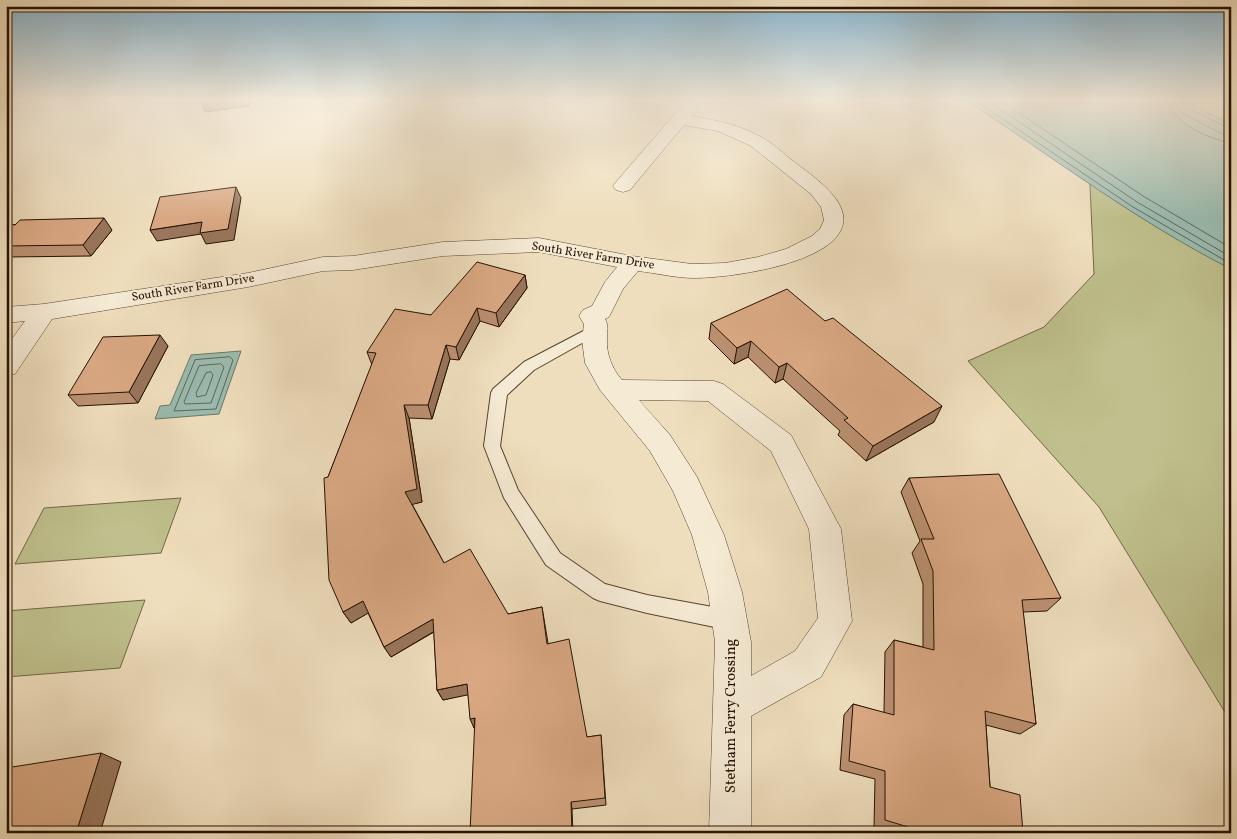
<svg xmlns="http://www.w3.org/2000/svg" width="1237" height="839" viewBox="0 0 1237 839" font-family="Vollkorn,serif">
<style>
.green{fill:#bfc08d;stroke:#726847}
.water{fill:#9abcb0;stroke:#6b786a}
.lines{fill:none;stroke-linecap:round;stroke-linejoin:round}
.shore{stroke:#606658;stroke-width:1}
.service-casing{stroke:#584430;stroke-width:2}
.minor-casing{stroke:#584430;stroke-width:1}
.service{fill:#f5ead4;fill-rule:evenodd}
.minor{fill:#f5ead4;fill-rule:evenodd}
.wall{fill:#bb9172;stroke:#251101}
.shaded-wall{fill:#99765c;stroke:#251101}
.building{fill:#daa984;stroke:#251101}
.labels{text-anchor:middle;dominant-baseline:central;stroke-width:4;stroke-linejoin:round;paint-order:stroke}
.far-street-label{font-size:12px;fill:#251101;stroke:#f5ead4}
.street-label{font-size:15px;fill:#251101;stroke:#f5ead4}
</style>
<rect width="100%" height="100%" fill="#efdebd"/>
<filter id="stains"><feTurbulence type="fractalNoise" baseFrequency=".004" numOctaves="4"/><feColorMatrix values="0 0 0 0 .2 0 0 0 0 .09 0 0 0 0 .02 0 0 0 .5 -.17"/></filter>
<radialGradient id="worn" r=".72"><stop offset=".6" stop-color="#630" stop-opacity="0"/><stop offset="1" stop-color="#630" stop-opacity=".3"/></radialGradient>
<path class="green" d="M1184,101H1231V125Z
M1088,142L1231,246V722L1099,507L968,361L1044,327L1094,274Z
M181,498L161,553L15,564L44,508Z
M145,600L120,668L6,677V611Z"/>
<path class="water" d="M967,101H1183L1231,125V269C1138,222 1054,158 967,101Z
M241,351L219,414L155,419L160,406L170,405L191,355Z"/>
<g class="lines">
<path class="shore" d="M976,101L1133,207L1231,264
M988,101L1137,202L1231,257
M1001,101L1143,196L1231,248
M1169,101C1170,123 1212,140 1231,143
M1176,101L1177,107L1182,113L1224,135L1231,136
M1182,101L1185,107L1231,129
M230,357L233,360L216,409L174,411L195,360Z
M221,364L224,367L211,403L185,404L184,402L199,366Z
M211,372L213,375L206,395L197,397L196,393L206,373Z"/>
<defs>
<path id="service" d="M595,325L600,327L602,330L600,333L534,370L507,395L500,446L518,490L560,553L605,584L647,595L729,610L736,613L739,620L736,627L729,630L647,613L600,601L593,598L546,565L504,498L484,446L491,393L493,389L524,362Z"/>
<path id="minor" d="M682,101H698L697,109L691,116C716,120 741,125 763,138C774,144 784,154 793,161C812,176 854,202 841,230C824,265 729,278 694,278C676,278 656,273 638,271L623,289L609,317L605,319C609,326 607,331 607,339C606,353 612,369 622,380L714,381L723,384L791,435L841,529L852,621L821,677L751,716V833H709L715,642L708,592L692,535L673,491L650,451L600,390L585,363L582,340L584,324L579,316L583,310L592,306L605,282L617,267L539,252L443,256L353,270L323,271L248,287L52,319L15,374L6,376V347L25,321L6,323V307L44,304L248,273L323,257L353,256L443,242L539,238L632,256L692,264L725,263L758,257L786,249L812,236L820,229L824,220L821,207L811,194L751,146L718,131L684,125L630,190L623,192L616,190L613,186L616,182L680,108ZM639,400L708,401L771,451L809,529L818,618L795,651L751,676V642L742,592L724,535L697,477L670,435Z"/>
</defs>
<use href="#service" class="service-casing"/>
<use href="#minor" class="minor-casing"/>
<use href="#service" class="service"/>
<use href="#minor" class="minor"/>
</g>
<path class="wall" d="M6,224L112,230L91,256L6,257Z
M525,275L527,288L499,327L480,321L459,360L450,359L432,419L409,418L422,502L412,504L444,563L508,614L542,607L548,643L587,737L601,735L606,805L572,809L474,728L468,694L443,700L437,690L434,632L391,657L384,647L368,613L351,623L343,612L328,477L372,365L367,352L431,315Z
M711,323L934,422L866,461L838,435L840,431L783,379L775,383L748,357L734,364L709,339Z
M168,346L138,403L78,406L68,395Z
M909,478L1061,598L1047,611L1023,612L1036,724L1020,734L986,725L990,787L1023,833H894L874,827L875,779L840,770L844,715L853,704L884,713L885,652L894,640L923,647V584L912,553L920,541L901,492Z"/>
<path class="shaded-wall" d="M207,101H249V106L205,112L200,102Z
M236,187L241,198L234,240L206,244L201,234L157,241L150,230L202,222Z
M104,218L112,230L91,256L83,245Z
M525,275L527,288L499,327L496,313Z
M477,308L480,321L459,360L456,347Z
M160,335L168,346L138,403L129,392Z
M751,341L748,357L734,364L737,348Z
M446,345L450,359L432,419L428,405Z
M787,363L783,379L775,383L779,367Z
M404,405L409,418L422,502L410,505L405,492Z
M942,406L934,422L866,461L873,446Z
M363,601L370,612L351,623L343,612Z
M433,619L438,629L391,657L384,647Z
M467,684L472,694L443,700L437,690Z
M475,718L474,728L470,719Z
M101,753L121,762L100,833H76Z
M571,802L572,809L573,833H572Z"/>
<path class="building" d="M236,187L228,229L200,233L202,222L150,230L160,197Z
M104,218L83,245L6,246V224L15,225L20,220Z
M477,262L525,275L496,313L477,308L456,347L446,345L428,405H404L417,489L405,492L444,563L470,549L508,614L542,607L547,644L569,639L587,737L601,735L605,798L571,802L572,833H470L475,718L470,719L467,684L437,690L433,619L384,647L363,601L343,612L329,580L324,478L328,477L376,353L367,352L395,309L431,315Z
M787,289L825,321L833,318L942,406L873,446L844,420L848,418L787,363L779,367L751,341L737,348L711,323Z
M160,335L129,392L68,395L103,337Z
M999,474L1061,598L1022,600L1036,724L985,711L990,787L1020,795L1023,833H928L885,820V771L849,761L853,704L894,715V640L934,650L933,571L921,539H934L909,478Z
M101,753L76,833H6V768Z"/>
<linearGradient id="sky" x2="0" y2="1"><stop stop-color="#89b7d2"/><stop offset="0.46" stop-color="#f8f0e1"/><stop offset="1" stop-color="#f8f0e1" stop-opacity="0"/></linearGradient>
<rect width="1237" height="218" fill="url(#sky)"/>
<g class="labels">
<g class="far-street-label">
<text transform="translate(593 256) rotate(9)">South River Farm Drive</text>
<text transform="translate(193 288) rotate(-9)">South River Farm Drive</text>
</g>
<g class="street-label">
<text transform="translate(731 716) rotate(-90)">Stetham Ferry Crossing</text>
</g>
</g>
<rect width="1237" height="839" fill="none" stroke="#efdebd" stroke-width="25"/>
<rect x="8" y="8" width="1222" height="824" fill="none" stroke="#251101" stroke-width="2.5"/>
<rect x="12" y="12" width="1212" height="814" fill="none" stroke="#251101"/>
<rect width="100%" height="100%" filter="url(#stains)"/>
<rect width="100%" height="100%" fill="url(#worn)"/>
</svg>
